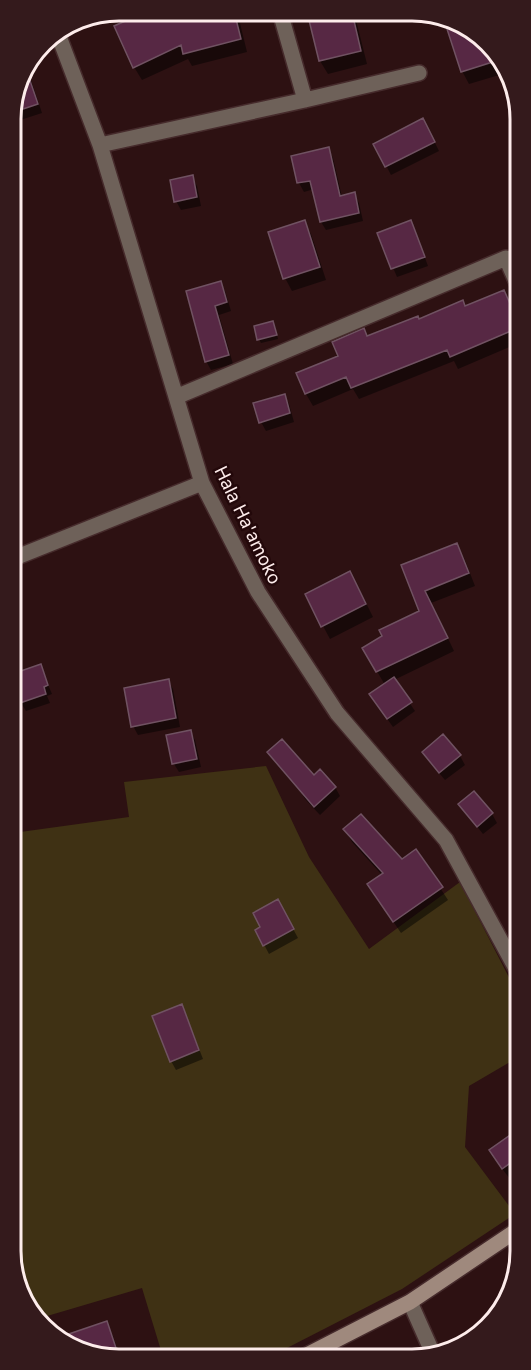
<svg xmlns="http://www.w3.org/2000/svg" width="531" height="1370" viewBox="0 0 531 1370" font-family="Inter,sans-serif">
<style>
.green{fill:#3f3114}
.shadow{fill:#0007}
.building{fill:#572844;stroke:#705262;stroke-width:1.5}
.lines{fill:none;stroke-linecap:round;stroke-linejoin:round}
.minor-casing{stroke:#462b2c;stroke-width:18}
.secondary-casing{stroke:#462b2c;stroke-width:18}
.minor{stroke:#6e6159;stroke-width:15}
.secondary{stroke:#9f897d;stroke-width:15}
.labels{text-anchor:middle;dominant-baseline:central;stroke-width:5;stroke-linejoin:round;paint-order:stroke}
.street-label{font-size:18px;fill:#fdeceb;stroke:#23080a}
.rim{fill:none;stroke:#fdeceb;stroke-width:3}
</style>
<rect width="100%" height="100%" fill="#2d1112"/>
<path class="green" d="M266,766L309,857L369,949L460,882L520,999V1056L469,1086L465,1147L515,1214L402,1289L285,1349L264,1357H163L142,1288L37,1319L14,1279L13,833L129,817L124,782Z"/>
<path class="shadow" d="M183,11H237L247,52L192,66L188,59L142,80L134,67L152,19Z
M309,12H354L367,64L328,74L320,61Z
M489,42L506,73L469,84L462,71Z
M26,65L42,113L11,123V111L22,71Z
M428,129L439,151L391,175L375,144Z
M328,149L333,158L342,197L354,194L359,203L363,221L326,230L321,222L314,189L304,192L299,183L293,157Z
M192,177L197,186L201,206L181,210L176,201Z
M304,222L311,234L326,280L292,291L285,278Z
M415,231L428,266L397,277L379,234Z
M220,282L225,291L231,311L219,315L233,364L211,370L206,361L198,333Z
M504,292L518,320V354L514,345L458,369L454,361L359,399L353,389L313,406L306,394L298,374L340,357L367,337L465,308Z
M275,326L278,339L261,343L259,339Z
M284,395L289,404L294,422L266,431L261,422Z
M457,545L464,558L475,586L431,603L454,651L394,680L415,711L393,727L376,703L385,685L364,649L421,612L403,566Z
M357,585L373,617L330,639L323,626Z
M40,666L52,694L47,696L50,703L26,711L21,703Z
M168,681L173,689L180,727L138,735L133,726Z
M190,732L195,740L201,767L179,772L174,764Z
M269,753L335,787L340,796L320,815L305,799L300,790L274,761Z
M460,756L465,765L445,780L429,761Z
M519,779V795L512,784Z
M460,805L492,814L497,823L483,834Z
M345,830L402,861L416,851L448,900L401,933L376,896L382,875L352,842Z
M278,901L298,938L269,954L257,931L262,927Z
M186,1015L203,1059L176,1070L171,1061Z
M520,1101V1111L516,1104Z
M520,1129V1172L510,1179L497,1162Z
M496,1318L494,1322L456,1346L454,1343L489,1320L490,1322Z
M106,1323L113,1336L120,1357H98L61,1338Z"/>
<path class="building" d="M148,11L152,17L177,11H234L241,39L183,54L181,45L133,68L114,26Z
M307,12H352L361,51L319,61Z
M457,25L489,42L499,60L461,72L447,29Z
M25,66L38,104L11,113L22,71Z
M423,118L435,142L385,167L373,144Z
M329,147L340,196L355,192L359,213L320,222L310,181L297,183L291,156Z
M193,175L197,197L174,202L170,180Z
M305,220L320,267L283,279L268,232Z
M411,220L425,257L391,269L377,233Z
M221,281L227,302L215,306L229,355L205,362L186,291Z
M504,290L518,322V328L450,357L447,350L351,388L346,377L305,394L296,373L338,356L332,342L364,328L367,336L418,316L419,319L463,300L465,306Z
M273,321L277,335L257,340L254,326Z
M285,394L290,413L259,423L253,403Z
M457,543L469,573L425,591L448,638L376,672L362,648L382,636L379,630L419,611L401,565Z
M350,571L366,604L321,627L305,594Z
M41,664L48,685L44,687L46,694L20,703L12,682V674Z
M394,677L412,702L387,719L369,694Z
M169,679L176,718L131,727L124,688Z
M191,730L197,759L172,764L166,735Z
M443,734L461,755L439,773L422,752Z
M282,739L314,775L320,769L336,787L314,807L267,752Z
M474,791L493,813L477,827L458,804Z
M361,814L402,859L416,849L443,887L393,922L367,884L383,873L343,829Z
M278,899L294,929L263,946L255,930L260,927L253,913Z
M182,1004L199,1050L170,1062L152,1016Z
M520,1128V1156L502,1169L489,1150Z
M107,1321L119,1357H98L60,1337Z"/>
<g class="lines">
<defs>
<path id="minor" d="M280,12L305,100
M58,34L100,145L202,483L258,592L337,713L446,840L519,974
M100,145L305,100L419,73
M176,397L506,258L517,283
M12,559L202,483
M410,1302L434,1356"/>
<path id="secondary" d="M303,1357L410,1302L520,1228"/>
</defs>
<use href="#minor" class="minor-casing"/>
<use href="#secondary" class="secondary-casing"/>
<use href="#minor" class="minor"/>
<use href="#secondary" class="secondary"/>
</g>
<g class="labels">
<g class="street-label">
<text transform="translate(248 525) rotate(64)">Hala Ha'amoko</text>
</g>
</g>
<path d="M0 0H531V1370H0ZM119 21H412A98 98 0 0 1 510 119V1251A98 98 0 0 1 412 1349H119A98 98 0 0 1 21 1251V119A98 98 0 0 1 119 21Z" fill="#341a1c" fill-rule="evenodd"/>
<path class="rim" d="M119 21H412A98 98 0 0 1 510 119V1251A98 98 0 0 1 412 1349H119A98 98 0 0 1 21 1251V119A98 98 0 0 1 119 21Z"/>
</svg>
